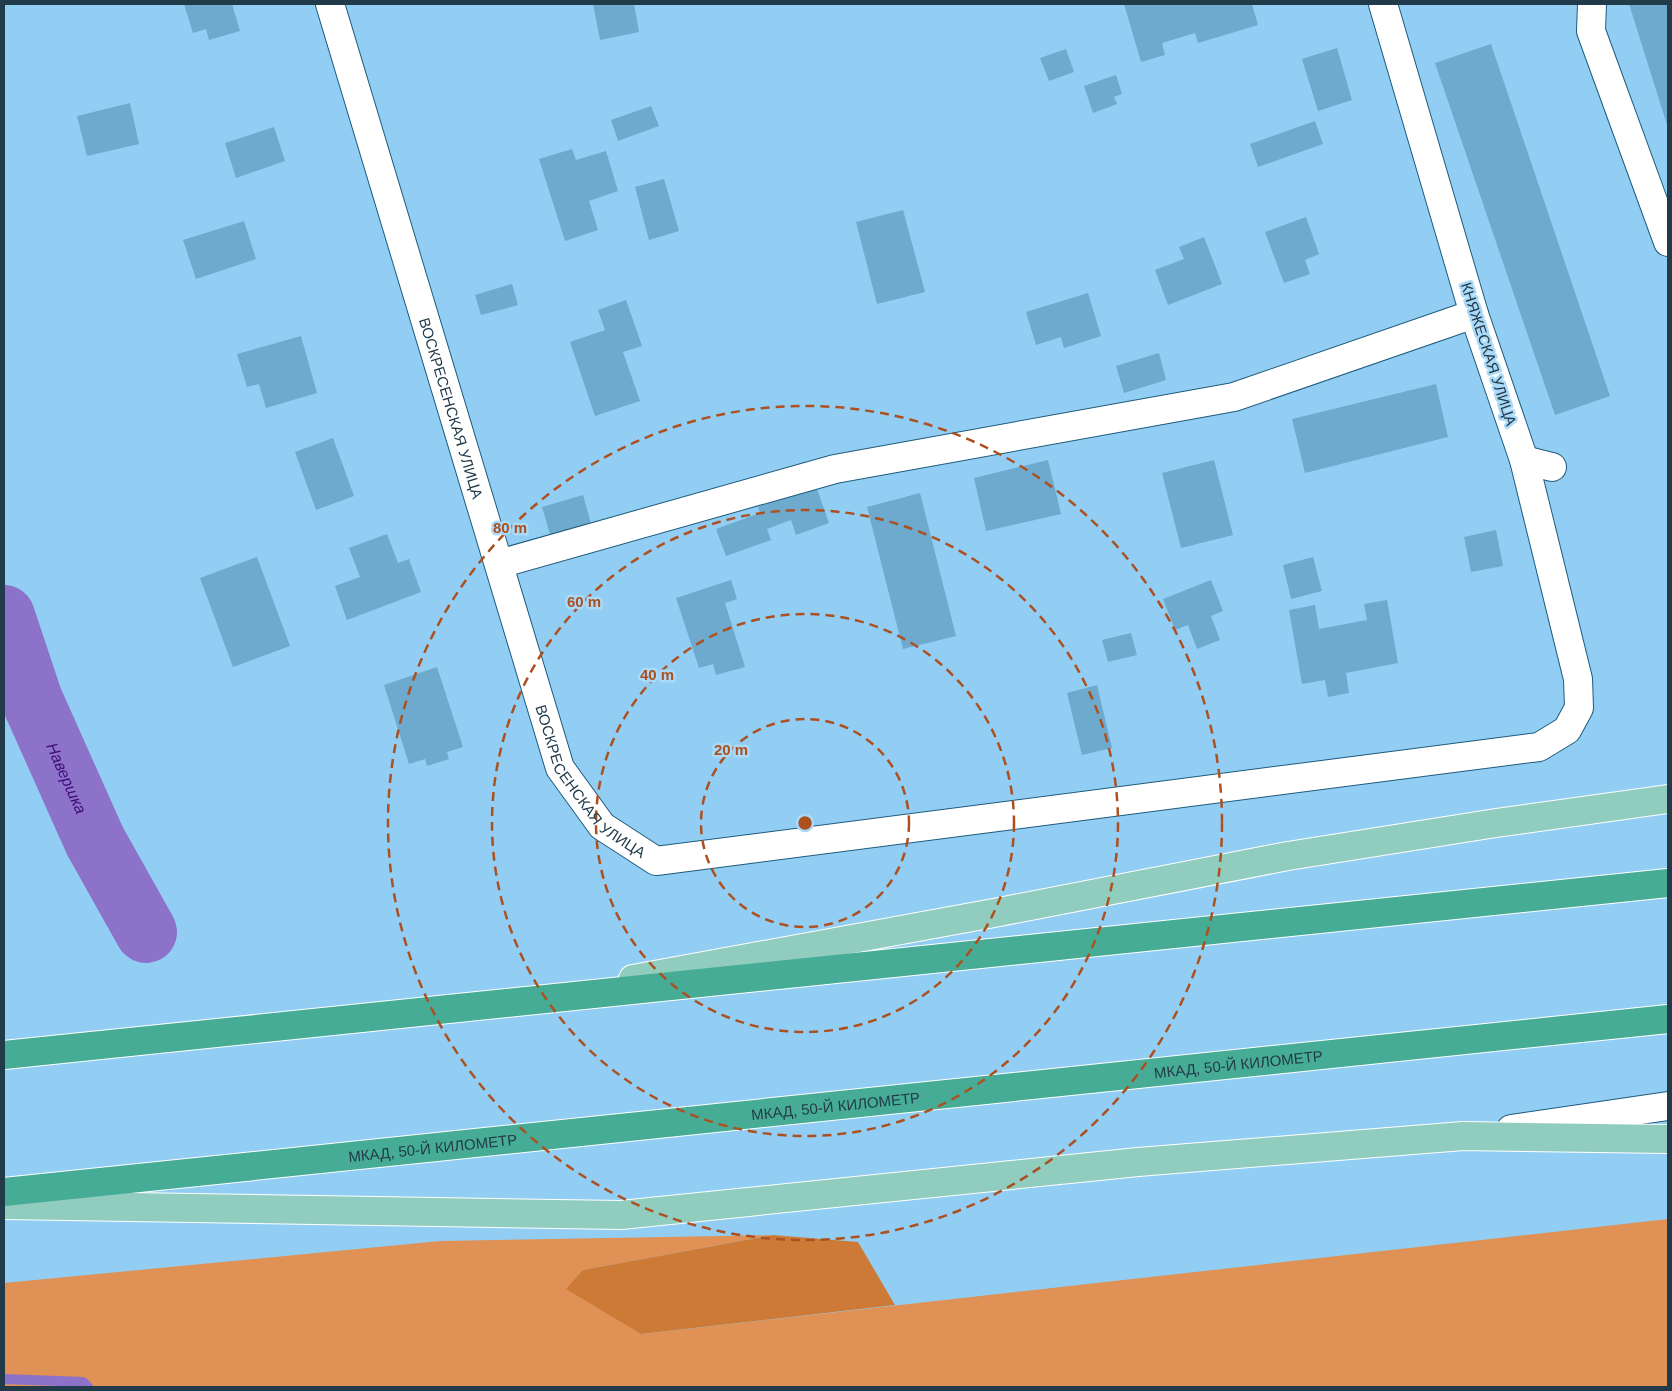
<svg xmlns="http://www.w3.org/2000/svg" width="1672" height="1391" viewBox="0 0 1672 1391" font-family="Helvetica,sans-serif">
<style>
.green{fill:#df9156}
.forest{fill:#cd7a36}
.lines{fill:none;stroke-linecap:round;stroke-linejoin:round}
.stream{stroke:#8d72ca;stroke-width:10}
.river{stroke:#8d72ca;stroke-width:62}
.building{fill:#6ea9ce}
.minor-casing{stroke:#1e5b7c;stroke-width:30}
.major-casing{stroke:#fff;stroke-width:30}
.highway-casing{stroke:#fff;stroke-width:30}
.minor{stroke:#fff;stroke-width:28}
.major{stroke:#91cdbf;stroke-width:28}
.highway{stroke:#47ac95;stroke-width:28}
.ring{fill:none;stroke:#ad501f;stroke-width:2.5;stroke-dasharray:9 6}
.labels{text-anchor:middle;dominant-baseline:central;stroke-width:5;stroke-linejoin:round;paint-order:stroke}
.street-label{font-size:15px;fill:#223b4a;stroke:#aadaf8}
.water-label{font-size:16px;font-style:italic;fill:#3f0c79;stroke:#aadaf8}
.centre{fill:#ad501f;stroke:#aadaf8;stroke-width:2.5}
.ring-label{font-size:15px;text-anchor:middle;font-weight:bold;fill:#ad501f;stroke:#aadaf8;stroke-width:5;stroke-linejoin:round;paint-order:stroke}
</style>
<rect width="100%" height="100%" fill="#92cef4"/>
<path class="green" d="M1668,1219V1387H4V1283L440,1241L773,1235L583,1270L567,1289L642,1334Z"/>
<path class="forest" d="M773,1235L858,1242L895,1305L641,1334L566,1289L583,1270Z"/>
<g class="lines">
<path class="stream" d="M4,1379L83,1382L88,1387"/>
<path class="river" id="s1" d="M4,616L32,700L95,841L146,932"/>
</g>
<path class="building" d="M184,4H232L240,31L209,40L206,29L193,33Z
M593,4H634L639,32L600,40Z
M1124,4H1252L1258,25L1198,43L1195,33L1162,43L1165,55L1141,62Z
M1629,4H1668V128Z
M1491,44L1610,396L1555,415L1435,63Z
M1337,48L1352,100L1318,111L1302,59Z
M1066,49L1074,72L1049,81L1040,58Z
M1116,75L1122,94L1114,97L1117,104L1093,113L1084,86Z
M130,103L139,144L87,156L77,116Z
M651,106L659,126L618,141L611,120Z
M1315,121L1323,144L1258,167L1250,144Z
M274,127L285,161L236,178L225,143Z
M572,149L576,160L606,151L618,191L589,201L598,230L565,241L539,159Z
M664,179L679,231L649,240L635,187Z
M903,210L925,292L877,304L856,222Z
M1306,217L1319,254L1305,260L1310,274L1284,283L1265,232Z
M244,221L256,259L196,279L183,240Z
M1204,237L1222,284L1168,305L1155,270L1184,259L1179,247Z
M512,284L518,305L481,315L475,295Z
M1088,293L1101,336L1064,348L1061,337L1036,345L1026,312Z
M626,300L642,346L623,352L640,401L595,416L570,342L605,330L598,310Z
M301,336L317,393L266,408L259,384L247,387L237,354Z
M1159,353L1166,380L1124,393L1116,366Z
M1436,384L1448,437L1305,473L1292,419Z
M333,438L354,496L316,510L295,452Z
M1048,460L1061,514L986,531L974,478Z
M1214,460L1233,535L1181,548L1162,473Z
M816,486L829,523L796,535L791,520L767,529L771,540L726,556L716,529L760,513L758,507Z
M920,493L956,636L903,649L867,507Z
M583,495L592,527L551,538L542,507Z
M1496,530L1503,566L1471,572L1464,537Z
M387,534L398,563L409,559L421,592L347,620L335,586L360,577L349,548Z
M257,557L290,646L233,667L200,578Z
M1313,557L1322,591L1291,599L1283,565Z
M731,580L737,599L725,603L745,667L716,675L713,664L699,668L676,598Z
M1211,580L1223,611L1211,616L1220,640L1197,649L1188,625L1175,630L1163,599Z
M1387,600L1398,663L1346,673L1349,693L1328,697L1325,680L1302,684L1289,610L1315,605L1319,629L1367,620L1364,604Z
M1131,633L1137,655L1108,662L1102,640Z
M437,667L463,747L447,752L449,759L427,766L425,759L409,764L384,685Z
M1097,685L1112,748L1082,755L1067,693Z"/>
<g class="lines">
<defs>
<g id="minor">
<path id="s2" d="M330,4L560,768L602,826L656,861L1539,747L1567,730L1579,708L1578,679L1524,460L1474,314L1383,4"/>
<path d="M1592,4L1591,31L1668,242"/>
<path d="M1524,460L1552,467"/>
<path d="M499,564L835,469L1234,397L1474,314"/>
<path d="M1511,1129L1668,1106"/>
</g>
<path id="major" d="M633,979L994,913L1288,856L1496,823L1668,799
M4,1205L621,1215L1138,1162L1463,1136L1668,1139"/>
<g id="highway">
<path d="M4,1055L1668,883"/>
<path id="s3" d="M4,1192L1668,1019"/>
</g>
</defs>
<use href="#minor" class="minor-casing"/>
<use href="#major" class="major-casing"/>
<use href="#highway" class="highway-casing"/>
<use href="#minor" class="minor"/>
<use href="#major" class="major"/>
<use href="#highway" class="highway"/>
</g>
<g class="ring">
<circle cx="805" cy="823" r="104"/>
<circle cx="805" cy="823" r="209"/>
<circle cx="805" cy="823" r="313"/>
<circle cx="805" cy="823" r="417"/>
</g>
<g class="labels">
<g class="street-label">
<text transform="translate(1489 354) rotate(72)">КНЯЖЕСКАЯ УЛИЦА</text>
<text stroke="none"><textPath href="#s2" startOffset="422">ВОСКРЕСЕНСКАЯ УЛИЦА</textPath></text>
<text stroke="none"><textPath href="#s2" startOffset="826">ВОСКРЕСЕНСКАЯ УЛИЦА</textPath></text>
<text stroke="none"><textPath href="#s3" startOffset="1241">МКАД, 50-Й КИЛОМЕТР</textPath></text>
<text stroke="none"><textPath href="#s3" startOffset="836">МКАД, 50-Й КИЛОМЕТР</textPath></text>
<text stroke="none"><textPath href="#s3" startOffset="431">МКАД, 50-Й КИЛОМЕТР</textPath></text>
</g>
<g class="water-label">
<text stroke="none"><textPath href="#s1" startOffset="174">Навершка</textPath></text>
</g>
</g>
<circle cx="805" cy="823" r="8" class="centre"/>
<g class="ring-label">
<text x="510" y="533">80 m</text>
<text x="584" y="607">60 m</text>
<text x="657" y="680">40 m</text>
<text x="731" y="755">20 m</text>
</g>
<rect width="1672" height="1391" fill="none" stroke="#223b4a" stroke-width="10"/>
</svg>
